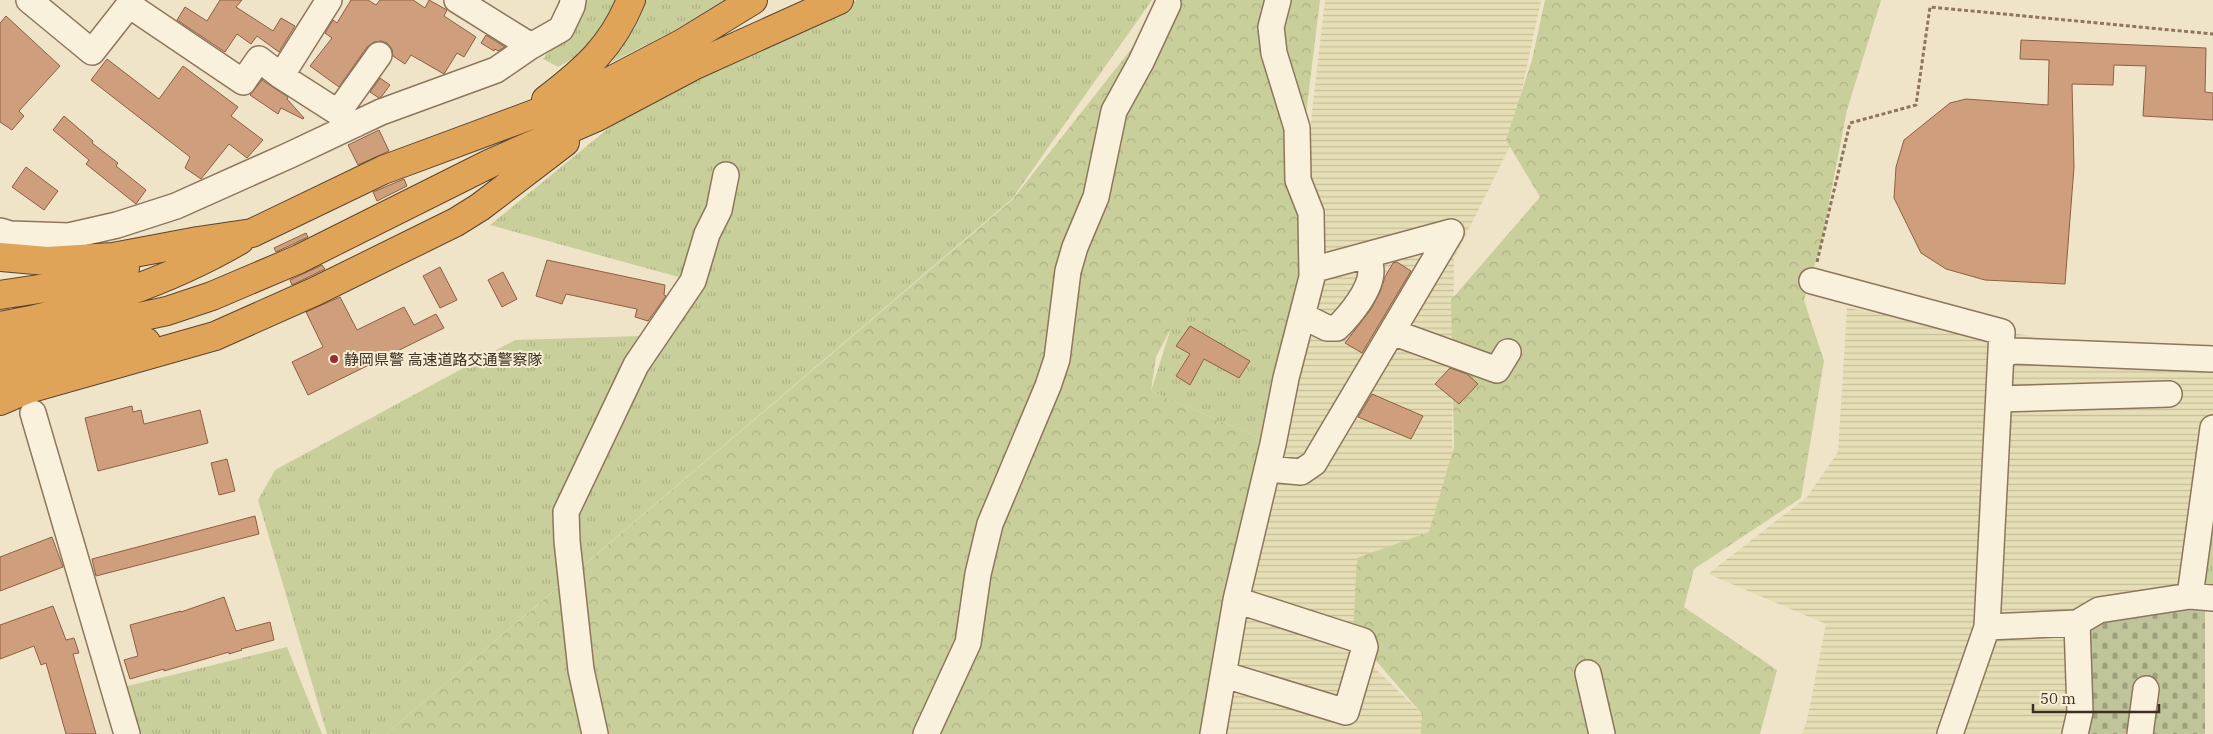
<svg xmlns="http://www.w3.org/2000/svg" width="2213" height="734" viewBox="0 0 2213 734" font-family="'IBM Plex Serif','Noto Sans JP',serif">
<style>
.farmland{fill:url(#farmland-rules)}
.grass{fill:url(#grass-tufts)}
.forest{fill:url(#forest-crowns)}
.cemetery{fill:url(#cemetery-stones)}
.building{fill:#cf9f7d;stroke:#8d5f41}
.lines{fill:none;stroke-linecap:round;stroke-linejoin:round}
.minor-casing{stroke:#8d765c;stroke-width:28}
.highway-casing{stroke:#5b4430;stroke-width:30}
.path{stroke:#8d765c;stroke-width:3;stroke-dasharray:4 2.5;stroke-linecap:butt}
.minor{stroke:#faf1dc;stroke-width:25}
.highway{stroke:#e0a458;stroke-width:28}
.poi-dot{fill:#9e2a2b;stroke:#f7eed8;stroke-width:2}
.labels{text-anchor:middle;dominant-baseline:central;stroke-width:4;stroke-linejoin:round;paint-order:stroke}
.poi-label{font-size:15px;fill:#3d2e20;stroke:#f7eed8;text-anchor:start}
</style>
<defs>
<pattern id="farmland-rules" width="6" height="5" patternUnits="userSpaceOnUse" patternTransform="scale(1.25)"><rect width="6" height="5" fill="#e6deb5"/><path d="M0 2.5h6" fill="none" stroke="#c6bf9b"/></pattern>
<pattern id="grass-tufts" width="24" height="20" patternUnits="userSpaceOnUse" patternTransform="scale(1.25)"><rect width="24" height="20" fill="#c9cf9b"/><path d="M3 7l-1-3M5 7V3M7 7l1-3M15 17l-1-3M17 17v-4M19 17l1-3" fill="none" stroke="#aeb285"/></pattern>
<pattern id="forest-crowns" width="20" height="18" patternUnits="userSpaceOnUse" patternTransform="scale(1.25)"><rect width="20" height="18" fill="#c9cf9b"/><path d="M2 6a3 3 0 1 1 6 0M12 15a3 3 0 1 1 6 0" fill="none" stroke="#aeb285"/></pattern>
<pattern id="cemetery-stones" width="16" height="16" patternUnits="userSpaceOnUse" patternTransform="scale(1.25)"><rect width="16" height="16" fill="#bfc49a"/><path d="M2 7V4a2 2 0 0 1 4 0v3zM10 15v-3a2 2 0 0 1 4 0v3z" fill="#9ca07d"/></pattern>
</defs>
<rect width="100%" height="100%" fill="#f0e4c8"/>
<path class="farmland" d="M1325,0H1541L1510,146L1454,259L1452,455L1434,532L1353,647L1422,714V734H1210L1267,500Z
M1847,308L2213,364V427L2191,587L2075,734H1802L1807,720L1826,624L1708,574L1807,497L1838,452Z"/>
<path class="grass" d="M581,0H622L586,51L558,67L543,59L571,24Z
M646,0H724L675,30L612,62L638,22Z
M857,0H1152L1012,199L386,734H327L258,500L275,470L515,340L670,335L693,281L490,225L669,79Z
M1177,309L1285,340L1273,444L1151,391Z
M2213,440V590H2196Z
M287,647L322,734H125L103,692Z"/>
<path class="forest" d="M1170,0H1320L1298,180L1310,215L1295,345L1179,313L1156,357L1151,391L1273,444L1207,734H386L1012,200Z
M1545,0H1881L1847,110L1821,244L1804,300L1824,361L1801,498L1694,569L1684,607L1777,670L1760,734H1421L1422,714L1353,634L1357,558L1429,532L1454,447L1451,300L1540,197L1506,140L1532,60Z"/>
<path class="cemetery" d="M2205,603V734H2076L2087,626L2148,610Z"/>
<path class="building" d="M220,0H242L236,7L273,31L281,18L295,26L279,52L257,36L251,44L237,34L225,52L177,20L185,7L207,21Z
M351,0H368L376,5L380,0H413L425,8L429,0L447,10L444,16L476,37L464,57L457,53L444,74L411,55L405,64L393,56L392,49L387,43L381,41L374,42L367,47L339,87L310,66L332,38L325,33L333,20L337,23Z
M6,16L60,66L19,111L24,116L12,130L0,122V23Z
M486,35L505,47L498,51L495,49L494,51L481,43Z
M2021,40L2206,48L2205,92L2213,93V120L2143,116L2146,66L2114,65L2113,85L2072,84L2074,167L2065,284L1985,280L1946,269L1921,253L1894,198L1896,167L1904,140L1950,103L1966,99L2048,105L2049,60L2020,59Z
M107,59L159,99L183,66L238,107L231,116L263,140L247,158L229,144L201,179L185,168L190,157L91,80Z
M380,78L390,85L382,96L379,98L370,92Z
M262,80L288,97L287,99L304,118L303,119L281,108L278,114L250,95Z
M64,116L93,141L92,143L118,163L116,166L146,190L136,204L86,164L89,160L53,130Z
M379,130L389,151L358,165L348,145Z
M26,167L58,191L44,210L12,187Z
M404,179L407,186L377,201L373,192Z
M306,233L308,237L276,252L274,248Z
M547,260L665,285L664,295L666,296L648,321L635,317L637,309L566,294L562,304L536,296Z
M1397,262L1411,271L1362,353L1345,343L1371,309L1380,292L1385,277L1393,263Z
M322,265L325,269L292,285L290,280Z
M440,267L457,300L440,308L423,276Z
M503,272L517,299L502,307L488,280Z
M340,297L357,330L404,307L414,325L436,314L444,328L308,395L292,362L323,347L306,312Z
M1190,326L1250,361L1239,378L1204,359L1190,385L1176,376L1190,354L1176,346Z
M1450,368L1467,374L1478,384L1459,404L1435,384Z
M1372,394L1423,416L1411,439L1358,417Z
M132,406L133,412L141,410L144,424L200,410L208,443L98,471L85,418Z
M227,459L235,491L219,495L211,463Z
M255,516L259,534L96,576L92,559Z
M52,537L63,567L0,591V557Z
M224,597L236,631L270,622L274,640L241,649L242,650L229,654V652L164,671V669L130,679L124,660L138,656L130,625L181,611V612Z
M53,606L66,640L74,638L79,653L73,654L96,734H66L46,663L41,665L34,646L0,659V625Z"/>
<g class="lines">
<defs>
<path id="minor" d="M29,0L92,52L129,5L243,82L259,59L281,76L356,124
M457,0L531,46
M281,76L329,0
M339,111L379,55
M0,231L10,234L69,236L117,225L176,206L290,155L381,112L496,70L531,46L561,29L572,6L573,0
M1812,281L2002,332L1987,627L2077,623L2099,610L2190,596L2213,598
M1303,316L1327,328H1337C1350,315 1371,290 1371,271C1371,266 1369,260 1368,255
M1392,332L1497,370L1508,352
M2001,356L2013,351L2213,359
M1999,399L2169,394
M33,413L127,734
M1267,469L1301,472L1314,463L1451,232L1312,270
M2190,596L2213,428
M1588,673L1602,734
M1225,675L1346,712L1365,647L1363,641L1236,600
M595,734L581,670L567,541L566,512L636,365L693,281L707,234L719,210L726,175
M926,734L968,643L978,574L990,524L1048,386L1057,359L1068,271L1075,247L1096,197L1114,111L1141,62L1168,4
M1213,734L1236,600L1273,444L1286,378L1312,277L1311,213L1298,180L1297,128L1274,53L1271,27L1278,0
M1950,734L1987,627
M2075,734L2080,712L2077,623
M2140,734L2146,689"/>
<path id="highway" d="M546,100C585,70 612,47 631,0
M0,257L47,261L113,257L198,241L252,233L383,170L569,101L599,87L683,43L753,0
M0,295L52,287L125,268
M0,326C78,313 172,280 240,240
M0,347L167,311L212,296L299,259L491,163L597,117L695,65L839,0
M0,375C49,361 95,348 146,342
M0,401L28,389L215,336L316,291L456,222L480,207L565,142"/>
</defs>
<use href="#minor" class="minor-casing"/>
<use href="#highway" class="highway-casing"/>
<path class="path" d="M1817,262L1850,123L1916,105L1930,7L2213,34"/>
<use href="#minor" class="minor"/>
<use href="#highway" class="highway"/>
</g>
<circle class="poi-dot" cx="334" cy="359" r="5"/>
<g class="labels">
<g class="poi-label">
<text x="344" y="359">静岡県警 高速道路交通警察隊</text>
</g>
</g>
<path d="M2033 704v8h126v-8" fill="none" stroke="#3d2e20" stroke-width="2.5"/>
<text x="2040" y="704" font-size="15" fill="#3d2e20" stroke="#f7eed8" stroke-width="4" paint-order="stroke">50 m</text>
</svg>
